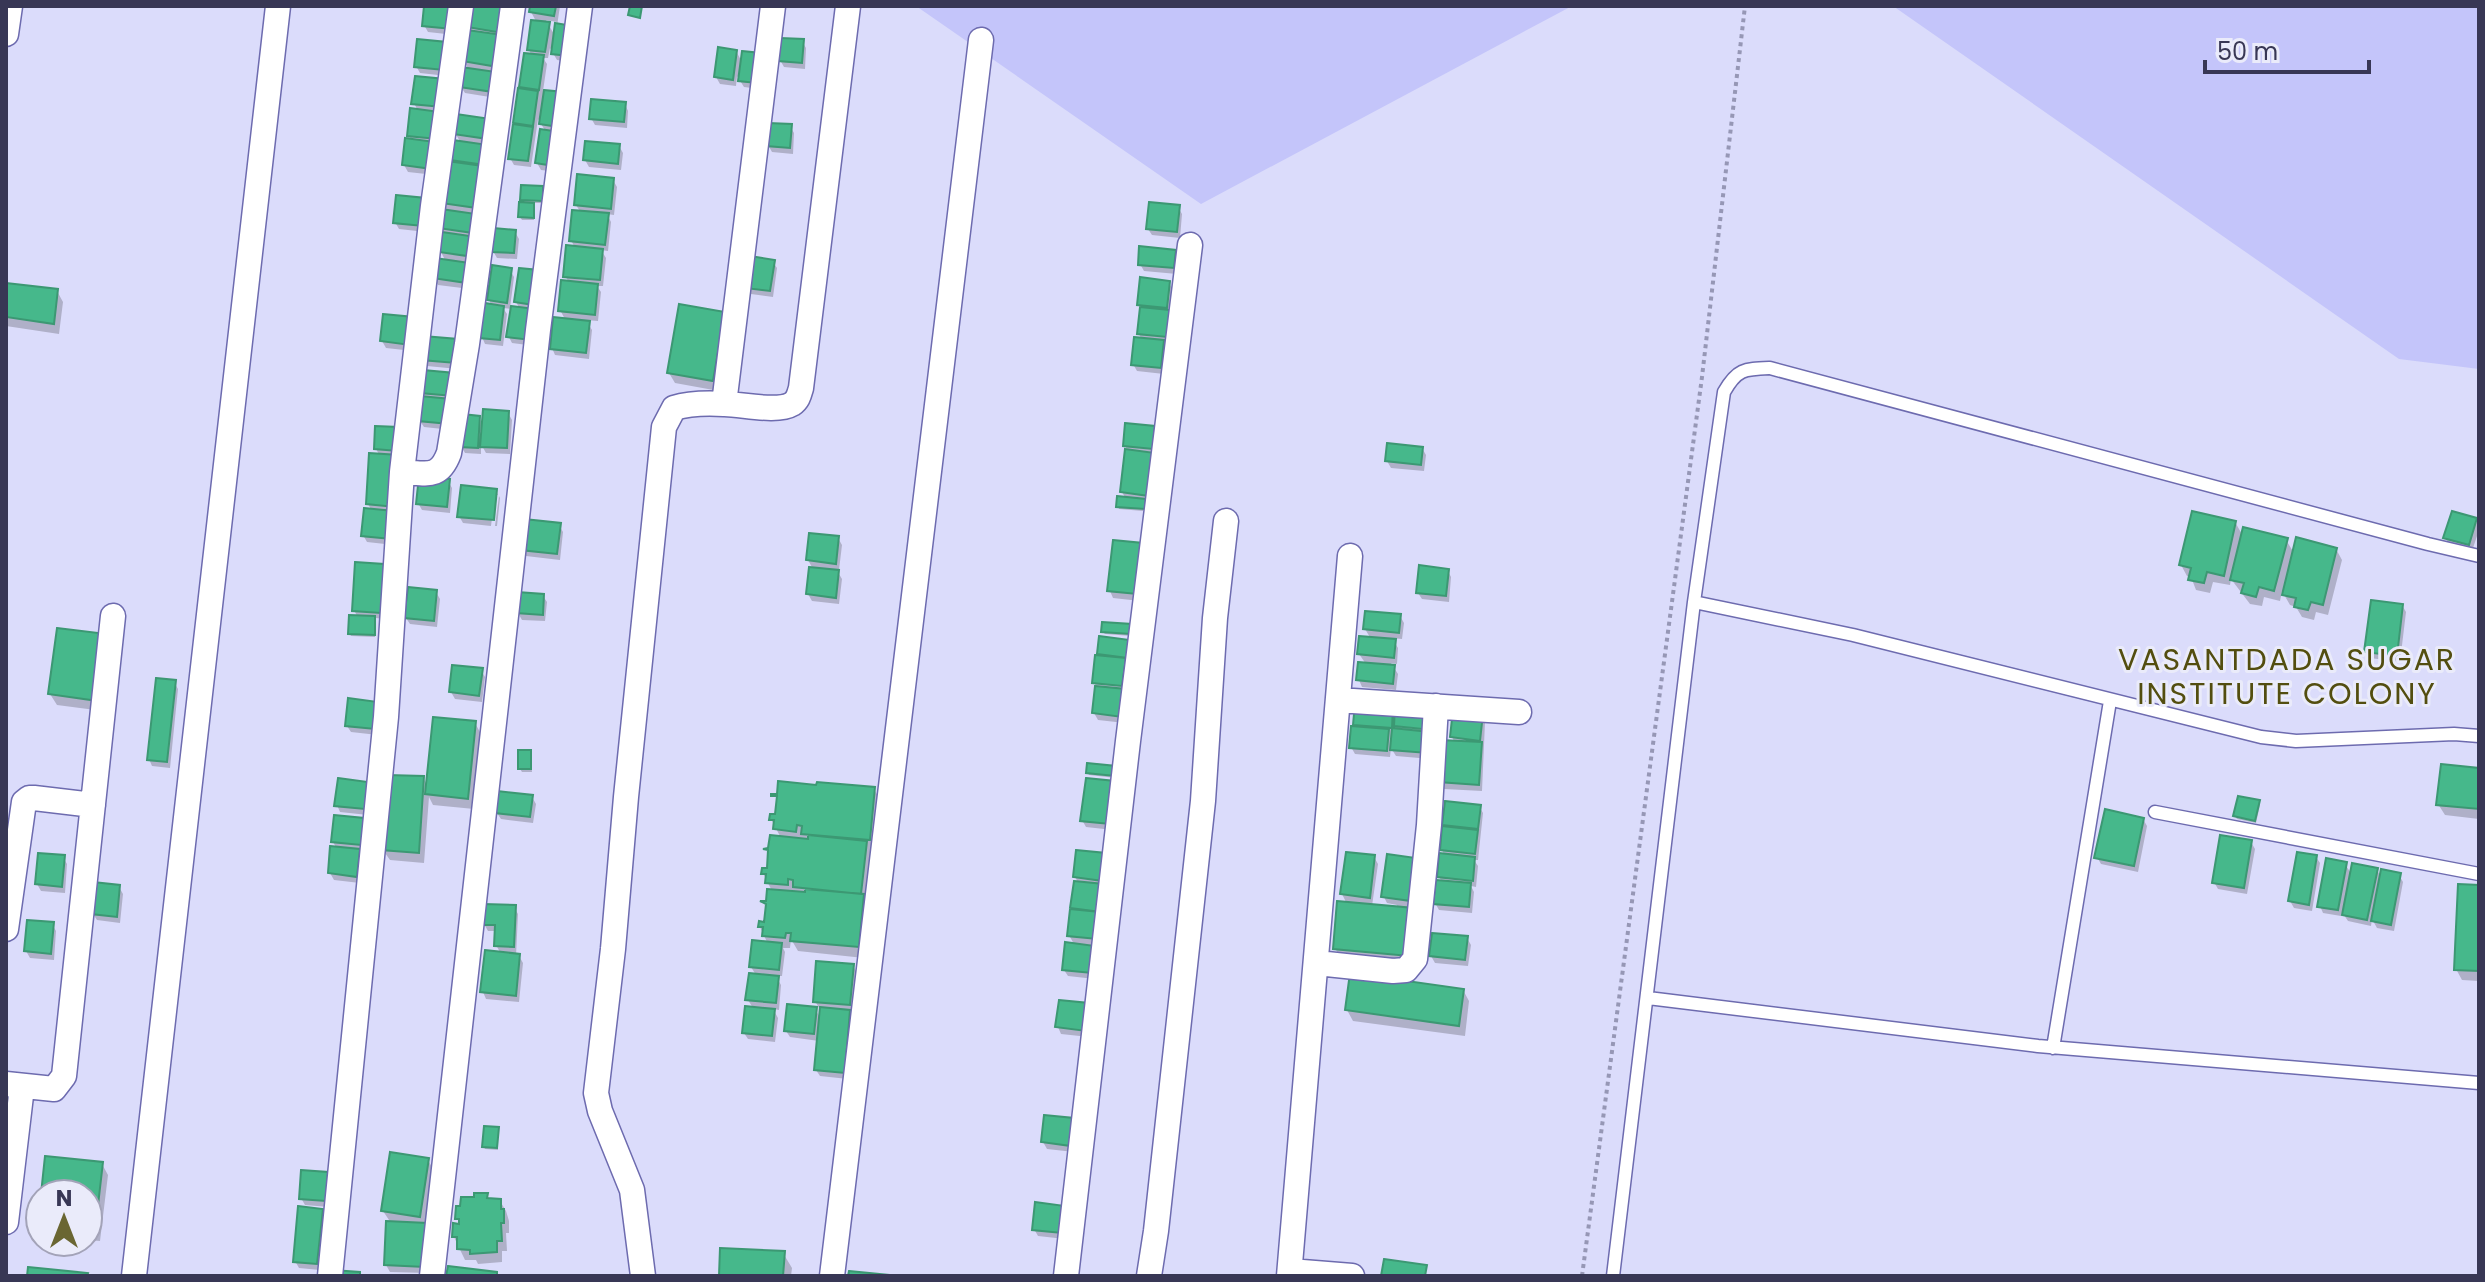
<svg xmlns="http://www.w3.org/2000/svg" width="2485" height="1282" viewBox="0 0 2485 1282" font-family="Poppins,sans-serif">
<style>
.green{fill:#c4c5fa}
.shadow{fill:#0003;fill-rule:evenodd}
.building{fill:#46b88b;stroke:#3c9873;stroke-width:2}
.lines{fill:none;stroke-linecap:round;stroke-linejoin:round}
.lane-casing{stroke:#6d6baf;stroke-width:15}
.street-casing{stroke:#6d6baf;stroke-width:27}
.path{stroke:#9697b5;stroke-width:4;stroke-dasharray:4 4;stroke-linecap:butt}
.lane{stroke:#fff;stroke-width:12}
.street{stroke:#fff;stroke-width:24}
.labels{text-anchor:middle;dominant-baseline:central;stroke-width:6;stroke-linejoin:round;paint-order:stroke}
.neighbourhood-label{font-size:30px;letter-spacing:2px;fill:#534e0f;stroke:#eaebfa}
</style>
<rect width="100%" height="100%" fill="#dbdcfb"/>
<path class="green" d="M916,6H1572L1201,204Z
M1893,6H2479V369L2399,359Z"/>
<path class="shadow" d="M426,6L455,35L428,32L424,25Z
M509,6L496,98L465,93L461,87L469,70L464,61L472,32L469,27Z
M532,6H560L557,26L572,62L557,60L550,48L548,58H543L547,64L543,91L563,94L557,172L541,170L537,163L546,132L538,119L531,167L514,165L510,158L526,55L532,56L529,50L537,23L531,12ZM546,20L557,22L555,36Z
M419,41L447,76L420,73L416,66Z
M802,41L806,48L805,69L784,67L780,60Z
M736,51L742,62L760,89L744,87L737,76L736,86L720,84L716,77Z
M444,81L435,175L408,172L404,165L412,141L409,135L418,111L414,103Z
M625,104L628,111L627,128L595,125L591,118Z
M458,116L491,145L470,289L438,285L434,278L446,262L441,252L443,233L440,228L448,212L443,203L455,142L461,143L455,133Z
M790,126L794,133L793,154L772,152L768,145Z
M619,146L623,153L621,170L589,167L585,160Z
M613,180L617,187L614,215L607,214L611,222L608,251L601,250L606,258L603,286H597L601,292L598,321L586,320L592,330L589,359L555,355L552,348L566,321L560,310L569,282L565,276L575,248L571,240L581,213L576,205Z
M542,188L543,203H532L535,208L534,220H522L520,217L525,204L522,200Z
M397,197L426,232L399,229L395,222Z
M1178,207L1182,214L1180,238L1152,235L1148,229Z
M515,232L519,239L517,259L497,258L493,251Z
M1175,252L1178,259L1177,274L1144,271L1140,264Z
M773,262L777,268L773,297L751,294L748,287Z
M510,270L514,277L510,308L520,309L516,302L538,272L535,346L512,343L509,337L512,309L503,308L507,314L503,346L485,344L482,337L492,306L489,300Z
M1142,280L1169,283L1173,290L1170,343H1163L1167,349L1164,374L1137,371L1133,364L1142,340L1139,334Z
M6,285L57,291L63,302L59,334L6,326Z
M723,314L719,391L675,383L669,373Z
M385,316L413,351L386,348L382,341Z
M457,341L458,369L427,366L423,360Z
M454,375L452,430L424,427L420,421L426,398L423,393Z
M508,413L512,420L510,454L486,453L481,444V454L465,453L461,446L479,418L484,426Z
M1154,428L1158,435L1148,501H1144L1143,511L1119,509L1118,506L1126,499L1122,492L1127,450L1125,446Z
M398,429L394,545L367,542L363,535L372,511L368,504L380,456L376,449Z
M1422,448L1426,455L1424,471L1391,468L1387,461Z
M448,481L452,488L450,513L422,510L418,503Z
M496,491L498,495H495L491,526L463,523L459,516Z
M499,496L500,498L497,526H495Z
M2476,520L2479,530L2472,551L2449,544L2445,538Z
M2235,522L2243,536L2286,540L2294,553L2336,549L2342,560L2328,615L2316,612L2314,620L2302,617L2296,607L2290,605L2282,591L2280,601L2264,597L2262,606L2250,604L2231,579L2230,585L2213,582L2210,593L2196,590L2191,577L2187,576L2181,565Z
M559,525L563,532L560,560L526,556L522,549Z
M838,538L842,545L839,570L836,569L842,579L839,604L812,601L808,594L813,569L808,560Z
M1115,542L1140,601L1113,598L1110,591Z
M357,565L384,619L376,618L375,637L351,636L350,634L358,618L354,610Z
M1448,571L1451,577L1449,602L1422,599L1418,593Z
M436,592L440,599L437,627L410,624L406,618Z
M543,596L547,602L545,621L522,620L518,613Z
M2402,605L2406,612L2400,662L2370,658L2366,652Z
M1400,616L1404,623L1402,639L1392,638L1398,648L1397,664L1391,663L1398,674L1396,690L1362,687L1359,680L1366,664L1359,654L1371,639L1365,629Z
M1131,626V636L1105,634L1103,632Z
M59,630L103,711L57,705L50,694Z
M1101,638L1133,648L1125,723L1098,720L1094,713L1097,688L1094,682Z
M481,670L485,677L482,702L455,699L451,692Z
M174,682L178,689L170,768L152,766L149,759Z
M377,704L378,735L351,732L347,726Z
M1357,705L1432,710L1431,759L1396,756L1391,748L1390,757L1355,754L1351,747L1358,729L1355,724Z
M1454,712L1485,722L1482,791L1444,789L1440,782L1455,743L1452,737Z
M475,723L481,734L474,809L433,805L429,797L424,863L390,860L383,850L423,778L428,786Z
M530,752L532,772H522L520,769Z
M1115,768L1116,778L1089,775L1088,773Z
M2479,770V819L2445,815L2438,804Z
M1088,780L1113,830L1086,827L1082,820Z
M367,784L368,815L340,812L337,805Z
M874,789L880,800L864,958L798,951L791,939L790,948H783L785,952L782,976H776L781,985L779,1010L773,1009L778,1018L775,1042L748,1039L744,1033L753,1008L748,1000L756,975L751,967L768,944L760,927L766,924L772,891L763,873L768,871L781,838L771,819Z
M532,797L536,804L533,823L501,819L497,813Z
M2258,802L2260,805L2256,823L2237,819L2235,816Z
M1446,803L1479,806L1483,813L1478,860H1474L1478,866L1476,887L1471,886L1474,892L1472,913L1439,910L1435,903L1442,882L1439,877L1445,856L1442,850Z
M2143,819L2147,826L2138,872L2101,864L2097,857Z
M363,820L364,851H359L363,858L360,883L334,880L330,873L337,849L333,842Z
M2251,842L2255,849L2247,894L2218,889L2214,882Z
M1105,855L1100,945L1092,944L1098,954L1095,979L1068,976L1064,970L1075,946L1069,935L1075,883L1079,884L1075,877Z
M63,857L67,864L65,893L41,891L37,884Z
M1374,857L1378,864L1372,906L1396,908L1397,905L1387,903L1384,897L1415,860L1414,966L1341,959L1335,948L1347,904L1342,894Z
M2316,857L2320,863L2312,911L2294,908L2290,901Z
M2345,864L2352,875L2377,870L2381,877L2399,875L2403,882L2394,931L2377,928L2372,919L2371,926L2348,921L2342,912L2341,916L2323,913L2320,906Z
M119,887L123,894L120,923L97,920L93,914Z
M2479,887V981L2462,980L2456,969Z
M514,907L518,914L516,956H519L523,963L519,1002L486,999L483,992L501,954L496,945V931H488L484,924Z
M52,924L56,931L54,960L30,958L26,951Z
M1467,938L1471,945L1468,966L1435,963L1431,956Z
M853,966L857,973L853,1011H848L853,1019L848,1079L820,1076L816,1070L819,1041L790,1037L786,1031L815,1009L821,1019L822,1008H819L815,1001Z
M1463,990L1469,1001L1465,1036L1353,1021L1347,1010Z
M1060,1002L1089,1037L1061,1034L1058,1027Z
M1045,1117L1074,1152L1047,1149L1043,1142Z
M498,1129V1150L485,1149L484,1147Z
M428,1160L434,1171L428,1273L390,1272L386,1265L391,1223L383,1211Z
M102,1164L108,1175L100,1241L88,1240V1194H43Z
M327,1174L331,1181L329,1207L305,1205L301,1198Z
M487,1195L490,1200L500,1201L506,1211L509,1221V1233H506L507,1251H502V1262L478,1264L476,1260H465L454,1237L462,1226L457,1218L476,1199Z
M1036,1205L1065,1239L1038,1236L1034,1229Z
M321,1211L325,1218L320,1270L299,1268L295,1261Z
M783,1253L792,1268L791,1276H721Z"/>
<path class="building" d="M424,6H454L452,29L422,26Z
M470,6H507L503,33L467,27Z
M530,6H556L554,16L529,12Z
M630,6H642L640,18L628,15Z
M531,20L550,22L545,52L527,50Z
M555,23L573,26L569,56L551,54Z
M467,30L503,35L498,67L462,61Z
M780,38L804,39L802,63L778,61Z
M417,39L447,42L444,70L414,67Z
M718,47L737,50L733,80L714,77Z
M742,51L761,53L757,83L738,81Z
M524,53L544,55L539,90L519,87Z
M461,67L496,72L493,92L459,87Z
M415,76L445,79L442,107L411,104Z
M518,88L538,91L533,126L513,123Z
M544,90L564,92L559,127L539,124Z
M591,99L626,102L624,122L589,119Z
M410,108L440,112L437,139L407,136Z
M456,114L491,119L488,139L453,134Z
M768,123L792,124L790,148L766,146Z
M513,124L533,127L528,161L508,159Z
M540,129L560,132L554,166L535,163Z
M405,138L435,142L432,169L402,165Z
M453,140L488,145L485,165L450,160Z
M585,141L620,144L618,164L583,160Z
M447,161L483,166L477,208L441,203Z
M577,174L614,178L611,209L574,205Z
M521,185L543,186V201L520,200Z
M396,195L426,198L423,226L393,223Z
M519,202L534,203V218L518,217Z
M1149,202L1180,205L1177,232L1146,229Z
M441,209L476,214L473,233L438,228Z
M572,210L609,213L605,245L569,241Z
M493,228L516,230L514,253L491,252Z
M442,232L477,237L474,257L439,252Z
M566,245L603,249L600,280L563,277Z
M1139,246L1176,250L1174,268L1138,265Z
M750,256L775,260L770,291L745,288Z
M435,258L470,263L467,283L432,278Z
M492,265L512,268L507,303L487,300Z
M519,268L539,270L534,305L514,302Z
M1140,277L1170,281L1167,308L1137,305Z
M561,280L598,284L595,315L558,311Z
M6,283L58,289L54,324L6,317Z
M485,303L504,306L500,340L479,338Z
M679,304L725,312L713,381L667,373Z
M511,306L536,309L531,340L506,337Z
M1140,307L1170,310L1167,337L1137,334Z
M383,314L414,317L410,345L380,341Z
M553,317L590,321L586,353L550,349Z
M423,336L458,339L456,363L421,360Z
M1134,337L1164,340L1161,368L1131,365Z
M423,370L455,373L453,396L420,393Z
M420,396L451,399L449,424L418,421Z
M483,409L509,411L507,448L480,447Z
M462,414L480,416L478,448L459,447Z
M1125,423L1155,426L1153,449L1123,446Z
M375,426L399,427L398,451L374,449Z
M1387,443L1423,447L1421,465L1385,461Z
M1125,449L1155,453L1149,496L1120,492Z
M369,453L399,455L395,507L366,504Z
M419,476L450,479L447,507L416,504Z
M461,485L497,489L494,520L457,517Z
M1117,496L1146,499L1145,509L1116,507Z
M364,508L394,511L391,539L361,536Z
M2192,511L2236,521L2224,576L2207,572L2204,583L2188,580L2191,568L2179,565Z
M2452,511L2477,518L2469,545L2443,538Z
M524,519L561,523L557,554L520,550Z
M2243,527L2288,538L2274,591L2259,587L2256,597L2241,593L2244,583L2230,580Z
M809,533L839,536L836,564L806,560Z
M2296,537L2337,548L2323,605L2311,602L2308,610L2294,607L2296,598L2282,595Z
M1113,540L1143,543L1137,594L1107,591Z
M355,562L384,564L381,613L352,611Z
M1419,565L1449,569L1446,596L1416,593Z
M809,567L839,570L836,598L806,594Z
M408,587L437,590L434,621L404,618Z
M517,592L544,594L543,615L516,613Z
M2371,600L2403,604L2397,656L2364,652Z
M1365,611L1401,614L1399,633L1363,629Z
M349,615L375,616V635L348,634Z
M1102,622L1132,624L1131,634L1101,632Z
M57,628L107,634L98,701L48,694Z
M1099,636L1130,640L1128,658L1097,654Z
M1359,636L1396,639L1394,658L1357,654Z
M1095,655L1126,658L1122,686L1092,683Z
M1358,662L1395,665L1393,684L1356,680Z
M452,665L483,668L479,696L449,692Z
M156,678L176,680L167,762L147,760Z
M1095,686L1126,689L1122,717L1092,713Z
M348,698L378,702L375,729L345,726Z
M1355,703L1393,706L1392,728L1353,725Z
M1395,705L1433,708L1432,730L1394,726Z
M1453,710L1483,713L1480,741L1450,737Z
M433,717L476,721L468,799L425,794Z
M1351,726L1389,729L1387,751L1349,748Z
M1392,728L1430,732L1428,753L1390,750Z
M1440,740L1482,742L1479,785L1438,782Z
M518,750H531V769H518Z
M1087,763L1116,766L1115,776L1086,773Z
M2441,764L2479,768V809L2436,805Z
M387,775L424,776L419,853L381,850Z
M338,778L368,782L365,809L334,806Z
M1086,778L1115,781L1110,824L1080,821Z
M778,781L816,785L817,782L875,787L870,840L801,834L802,826L797,825L796,832L773,829L774,820H769L770,814H775L777,796H771V794H777Z
M497,791L533,795L530,817L495,813Z
M2238,796L2260,800L2255,821L2233,816Z
M1445,801L1481,805L1478,829L1442,825Z
M2105,809L2144,818L2134,866L2094,858Z
M334,815L364,818L361,845L331,842Z
M1442,826L1478,830L1475,854L1440,850Z
M770,835L808,839V835L867,841L861,894L793,887V880L788,879V885L765,883L766,874H761L762,868H767L768,850L763,849L768,848Z
M2220,835L2252,840L2244,888L2212,883Z
M330,846L360,849L357,877L328,873Z
M1076,850L1106,853L1103,881L1073,877Z
M1346,852L1375,855L1370,898L1340,894Z
M2297,852L2317,855L2309,905L2288,901Z
M38,853L65,855L62,887L35,884Z
M1439,853L1475,857L1473,881L1437,877Z
M1387,854L1416,858L1411,901L1381,897Z
M2326,858L2347,862L2338,910L2317,907Z
M2352,863L2378,868L2367,920L2342,915Z
M2381,869L2401,873L2391,925L2371,921Z
M1436,880L1471,883L1469,907L1433,904Z
M1074,881L1104,884L1101,912L1070,908Z
M93,882L120,885L117,917L91,914Z
M2458,884L2479,885V971L2454,970Z
M767,889L805,892V889L864,894L859,947L790,941L791,933H786L785,938L762,936L763,927H758L759,921L764,922L766,904L760,901H766Z
M1337,901L1414,908L1409,956L1333,949Z
M483,904L516,905L514,947L494,946L495,925H482Z
M1070,909L1100,912L1097,939L1067,936Z
M27,920L54,922L51,954L24,951Z
M1432,933L1468,936L1465,960L1429,956Z
M752,940L782,943L779,970L749,967Z
M1065,942L1095,946L1092,973L1062,970Z
M485,950L520,954L516,996L480,992Z
M816,961L854,964L850,1005L813,1002Z
M749,973L779,976L776,1003L745,1000Z
M1350,973L1464,989L1459,1026L1345,1010Z
M1059,1000L1089,1003L1086,1031L1055,1027Z
M787,1004L817,1007L814,1034L784,1031Z
M745,1006L775,1009L772,1036L742,1033Z
M820,1007L850,1010L845,1073L814,1070Z
M1044,1115L1074,1118L1071,1146L1041,1142Z
M484,1126L499,1127L497,1148L482,1147Z
M390,1152L429,1158L420,1217L381,1211Z
M45,1156L103,1162L95,1231H88V1194H41Z
M301,1170L328,1172L326,1201L299,1199Z
M474,1193H488L487,1198L501,1199V1209H504V1223H501L502,1241H497V1252L470,1254V1250L457,1249V1237H452L453,1223L459,1224V1219H455L456,1206H460L461,1197H474Z
M1035,1202L1065,1206L1062,1233L1032,1230Z
M298,1206L323,1209L317,1264L293,1262Z
M386,1221L427,1223L425,1267L384,1265Z
M720,1248L785,1251L783,1276H719Z
M1384,1259L1427,1265L1425,1276H1381Z
M448,1266L497,1272V1276H446Z
M28,1267L88,1273L87,1276H27Z
M332,1270L360,1272V1276H332Z
M849,1271L900,1276H848Z"/>
<g class="lines">
<defs>
<path id="lane" d="M1694,602L1853,635L2261,737L2296,741L2454,734L2479,736
M2155,812L2479,874
M1648,998L2038,1046L2479,1083
M2053,1048L2110,701
M1613,1276L1694,602L1724,392C1737,369 1744,369 1770,368L2428,544L2479,556"/>
<path id="street" d="M6,34L10,6
M724,404L773,6
M402,472C426,473 439,480 449,453L467,344L513,6
M1338,700L1519,712
M6,929L24,802L29,798H34L93,805
M1317,963L1393,971L1406,970L1415,959L1429,825L1436,706
M6,1084L54,1089L64,1076L113,616
M6,1222L22,1087
M1290,1271L1352,1276
M134,1276L278,6
M330,1276L386,717L402,472L433,206L461,6
M432,1276L538,330L580,6
M643,1276L632,1190L600,1111L596,1093L613,949L626,797L664,427L674,408C690,403 707,403 724,404C742,404 777,413 792,404C798,400 799,395 801,388L848,6
M832,1276L981,40
M1066,1276L1128,741L1190,245
M1149,1276L1156,1231L1203,801L1215,618L1226,521
M1289,1276L1350,556"/>
</defs>
<use href="#lane" class="lane-casing"/>
<use href="#street" class="street-casing"/>
<path class="path" d="M1582,1276L1702,377L1745,6"/>
<use href="#lane" class="lane"/>
<use href="#street" class="street"/>
</g>
<g class="labels">
<g class="neighbourhood-label">
<text x="2287" y="659">VASANTDADA SUGAR<tspan x="2287" dy="34">INSTITUTE COLONY</tspan></text>
</g>
</g>
<rect width="2485" height="1282" fill="none" stroke="#383755" stroke-width="16"/>
<g transform="translate(64 1218)"><circle r="38" fill="#eaebfa" stroke="#a3a3b8" stroke-width="2"/>
<path d="M0-6L14 30L0 20L-14 30Z" fill="#6a6632"/>
<text y="-12" font-size="22" font-weight="bold" text-anchor="middle" fill="#383755">N</text>
</g>
<path d="M2205 60v12h164v-12" fill="none" stroke="#383755" stroke-width="4"/>
<text x="2217" y="60" font-size="24" fill="#383755" stroke="#eaebfa" stroke-width="6" paint-order="stroke">50 m</text>
</svg>
